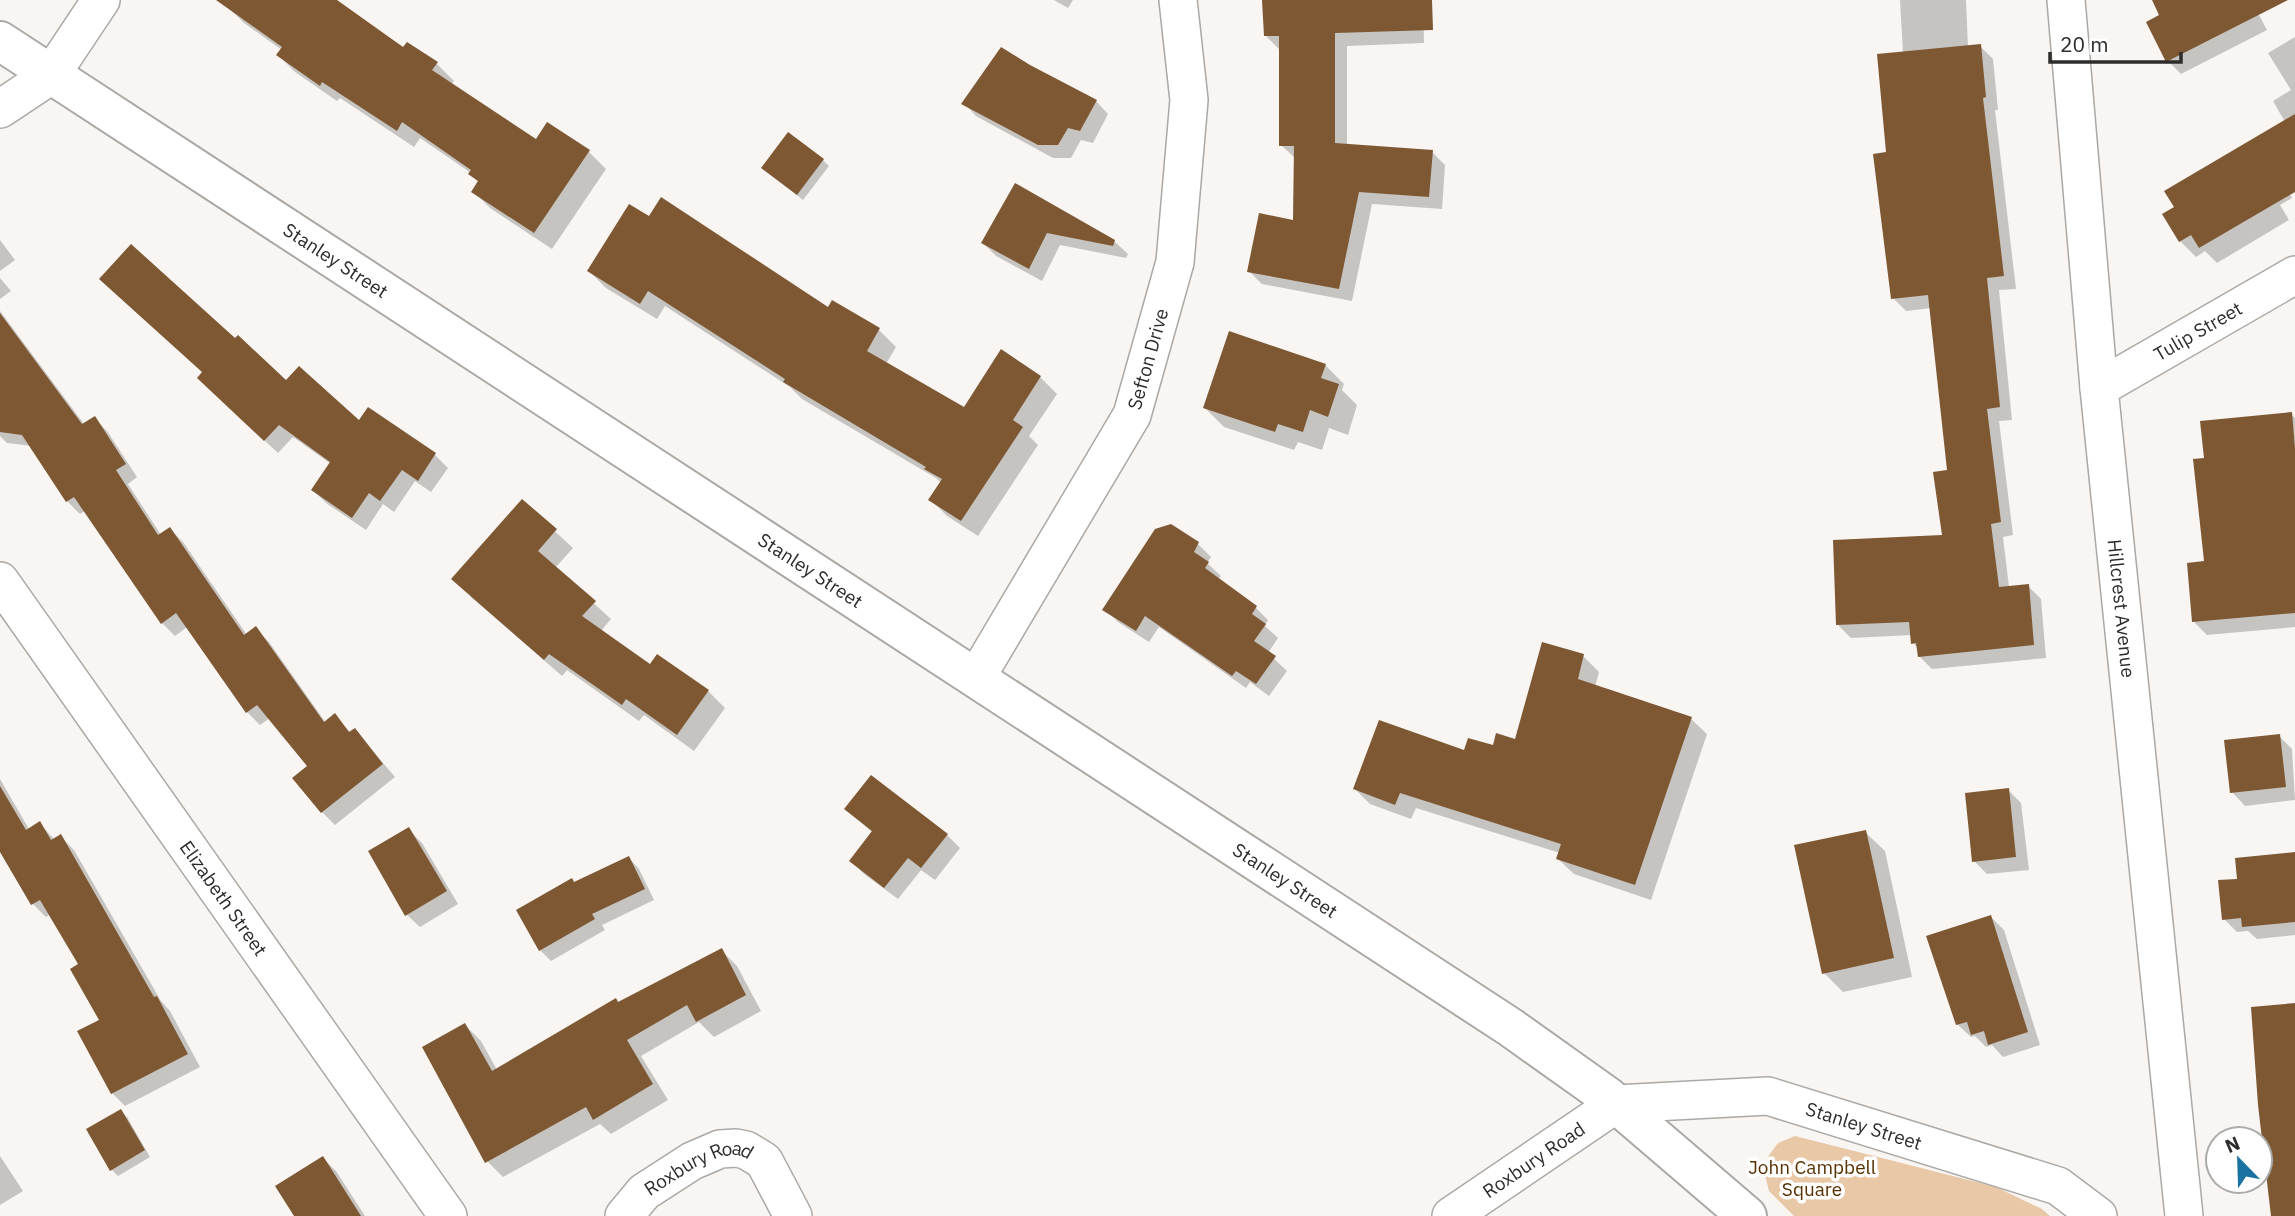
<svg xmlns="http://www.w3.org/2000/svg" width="2295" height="1216" viewBox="0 0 2295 1216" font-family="'IBM Plex Sans',sans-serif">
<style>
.green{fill:#e9c8a8}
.shadow{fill:#0003}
.building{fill:#7d5833}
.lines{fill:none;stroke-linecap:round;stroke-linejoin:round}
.street-casing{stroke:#aba8a5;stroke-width:40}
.secondary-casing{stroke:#aba8a5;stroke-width:42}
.street{stroke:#fff;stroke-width:37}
.secondary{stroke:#fff;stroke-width:38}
.labels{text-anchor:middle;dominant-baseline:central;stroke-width:7;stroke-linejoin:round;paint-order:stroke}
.street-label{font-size:19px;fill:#2d2c2b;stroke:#fff}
.park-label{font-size:19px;fill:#573100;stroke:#fff}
</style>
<rect width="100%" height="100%" fill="#f8f5f2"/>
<path class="green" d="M1795,1136L1996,1187L2042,1209L2050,1216H1794L1769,1191L1765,1175L1767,1158L1778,1143Z"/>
<path class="shadow" d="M231,0H334L404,50L437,64L454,81L451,85L537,142L589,152L606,169L552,249L490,208L473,191L479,183L471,173L420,138L414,147L340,98L337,101L295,72L278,55L282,50L244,23L227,6Z
M1054,0H1073L1068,8Z
M1264,0H1423L1424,43L1347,46V146L1432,152L1445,165L1442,209L1372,204L1352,301L1262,284L1249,271L1295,222V158L1281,145L1279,49L1266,36Z
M1900,0H1966L1968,47L1980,46L1993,59L1998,110H1995L2016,289L1999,290L2012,420L1999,421L2013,535L2003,537L2009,587L2028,586L2041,599L2046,658L1932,669L1919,656V649L1913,643L1912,635L1851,638L1838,625L1944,537L1949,471L1932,308L1906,311L1893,298L1888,153L1903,53Z
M2154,0H2251L2267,30L2181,74L2168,61L2162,16Z
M2295,37V187L2288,191L2292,198L2280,205L2289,220L2217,263L2205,251L2196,257L2180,241L2285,122L2273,101L2291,90L2268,53Z
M1029,67L1096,101L1108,114L1093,143L1081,140L1071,158H1053L976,116L964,103Z
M823,160L829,166L803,200L769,173Z
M1015,186L1114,241L1128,254L1126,258L1060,245L1042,281L996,256L983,243Z
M0,240L15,260L0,271Z
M589,271L829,309L833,302L879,330L896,347L886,364L964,410L1002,352L1040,377L1057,394L1029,436L1038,445L978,536L947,516L931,500L941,483L936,478L802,399L790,387L665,306L657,319L606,288Z
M0,278L11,291L0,299Z
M0,311L84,424L94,418L107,431L137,477L128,484L161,535L170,529L183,542L247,635L256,629L269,642L326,723L335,716L351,733L355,730L395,777L335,825L322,812L309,767L270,718L260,725L247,712L187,627L175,636L162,623L86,510L80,514L67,501L32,446L7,443L0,436Z
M1325,365L1344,384L1342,390L1357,405L1348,435L1329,428L1322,450L1298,442L1294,450L1224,427L1205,408Z
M286,383L359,423L368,409L435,455L448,468L431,492L415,481L394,512L383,504L366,530L326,503L313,490L331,464L293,437L278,453L212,391Z
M2291,414L2295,418V627L2207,635L2194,622L2206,563V460Z
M522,501L573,548L555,568L611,619L601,631L650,666L708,691L725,708L694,751L644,715L639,721L567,670L562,676L470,596Z
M1171,526L1198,544L1211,557L1207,563L1221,576L1218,580L1256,608L1268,620L1265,626L1278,638L1268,653L1287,671L1269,696L1250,682L1246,688L1159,627L1149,642L1118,622L1105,609Z
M1583,656L1599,672L1595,687L1691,719L1707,734L1651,900L1574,874L1558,859L1560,853L1416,808L1411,819L1370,804L1355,789L1465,753L1516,741Z
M2279,736L2292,749L2295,800L2245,806L2232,792Z
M0,779L29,829L40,824L55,840L61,837L74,850L161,1001L170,1011L200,1067L125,1106L112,1093L102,1020L80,965L50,914L46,917L33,904L0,849Z
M2008,790L2021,803L2029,870L1987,874L1974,861Z
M846,809L947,835L960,848L935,880L921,870L898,899L864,874L851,861L873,833Z
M409,830L422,843L458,904L420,927L407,915Z
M1865,832L1885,851L1912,977L1843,992L1824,973Z
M2295,854V935L2257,939L2248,931L2237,932L2224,919L2239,880Z
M629,858L639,869L654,900L602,925L605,930L551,961L540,950L575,883Z
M1991,917L2004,930L2040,1045L2003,1057L1992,1045L1986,1047L1975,1036L1971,1037L1957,1024Z
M721,950L737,966L761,1011L714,1037L699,1022L641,1056L668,1100L611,1134L600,1124L503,1177L487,1161L465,1025L481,1041L497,1070Z
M121,1111L127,1117L150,1157L118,1176L112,1170Z
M0,1156L23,1191L0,1205Z
M323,1158L336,1171L365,1216H296Z"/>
<path class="building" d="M216,0H337L403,47L407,42L438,62L432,70L536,139L547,122L590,150L534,233L471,192L478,181L468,174L471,170L402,122L397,131L322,82L320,86L276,55L282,47Z
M1262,0H1432L1433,30L1335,33V143L1433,150L1429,197L1359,192L1339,289L1247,272L1259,213L1293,220L1294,146H1279V36H1264Z
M2152,0H2288L2166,62L2146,22L2159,15Z
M1981,44L1986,97L1983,98L2004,276L1987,278L2000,407L1987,409L2001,522L1991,524L1999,587L2029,584L2034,645L1918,657L1916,643L1911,644L1909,622L1836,625L1833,540L1942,535L1933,472L1947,470L1928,295L1891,299L1873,154L1886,152L1877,54Z
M1001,47L1030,65L1097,100L1080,131L1068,128L1058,145H1038L961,104Z
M2295,114V192L2199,248L2191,235L2179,242L2162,214L2174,207L2164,191Z
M788,132L824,159L797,195L761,168Z
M1015,183L1115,240L1113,246L1047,233L1029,269L981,243Z
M661,197L828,307L832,300L880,328L867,351L964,407L1001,349L1041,376L1013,420L1023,427L961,521L928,500L942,479L924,469L926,467L783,382L785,379L648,291L640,304L587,271L629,204L649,216Z
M131,244L235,338L238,335L286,380L299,366L359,420L368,407L436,453L418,481L402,470L380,501L369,493L352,518L311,490L330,462L279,425L264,441L197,378L202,372L99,279Z
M0,313L82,424L95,416L126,464L116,470L158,535L170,527L244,635L256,626L324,722L335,713L349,732L355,728L383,764L321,813L292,778L307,766L257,705L246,713L176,613L161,624L74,497L66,502L22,435L0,432Z
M1229,331L1326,364L1321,378L1339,384L1328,417L1310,410L1303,432L1278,424L1275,432L1203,408Z
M2292,412L2295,449V613L2192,622L2187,563L2204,561L2193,459L2204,458L2200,421Z
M522,499L557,529L538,551L596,601L582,616L650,664L657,654L709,690L677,735L626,699L622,705L549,654L544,660L451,579Z
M1171,524L1199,542L1194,552L1209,562L1205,568L1257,606L1252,614L1266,624L1254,641L1276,656L1256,684L1236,671L1232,676L1145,616L1136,631L1102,610L1155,529Z
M1542,642L1584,654L1578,679L1692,717L1635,885L1556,859L1561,844L1400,793L1395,805L1353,789L1379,720L1464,750L1468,738L1493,745L1496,733L1515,739Z
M2280,734L2286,787L2230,793L2224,740Z
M871,775L948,834L921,868L908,858L884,888L849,861L872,831L844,809Z
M0,786L26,830L40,821L51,840L61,834L154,997L157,996L188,1054L111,1094L77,1031L99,1020L70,969L78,964L40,900L31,905L0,852Z
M2009,788L2016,857L1972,862L1965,793Z
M409,827L447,891L405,916L368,851Z
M1866,830L1894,958L1822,974L1794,845Z
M2295,852V922L2242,927L2241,918L2222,920L2218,880L2237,879L2235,858Z
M629,856L645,889L592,914L595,919L539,951L516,910L572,878L574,882Z
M1991,915L2028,1032L1988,1045L1984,1031L1971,1035L1967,1022L1956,1025L1926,936Z
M722,948L746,995L696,1022L687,1005L627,1040L653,1084L593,1120L586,1107L485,1163L422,1047L465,1023L492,1071L616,998L618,1002Z
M2295,1003V1216H2271L2258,1105L2251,1007Z
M121,1109L145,1150L110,1171L86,1129Z
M323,1156L361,1216H294L275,1186Z"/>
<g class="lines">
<defs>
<g id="street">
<path id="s1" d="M2066,0L2099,388L2184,1216"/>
<path d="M0,109L51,75L101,0"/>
<path id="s2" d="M2099,388L2295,275"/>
<path id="s3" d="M0,581L448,1216"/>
<path id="s4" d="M976,678L1132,415L1175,262L1189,100L1178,0"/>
<path id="s5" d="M624,1216L644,1192L692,1161L720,1149L736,1148L746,1150L764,1161L793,1216"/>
<path id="s6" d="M1451,1216L1616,1104L1768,1096L2058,1186L2098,1216"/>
</g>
<g id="secondary">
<path id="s7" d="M0,41L1510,1027L1607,1096L1747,1216"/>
</g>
</defs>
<use href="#street" class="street-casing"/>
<use href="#secondary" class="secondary-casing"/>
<use href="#street" class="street"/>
<use href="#secondary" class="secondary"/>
</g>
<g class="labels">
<g class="street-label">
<text stroke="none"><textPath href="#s7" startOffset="401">Stanley Street</textPath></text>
<text stroke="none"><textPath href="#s2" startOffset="114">Tulip Street</textPath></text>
<text stroke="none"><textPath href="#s4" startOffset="364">Sefton Drive</textPath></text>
<text stroke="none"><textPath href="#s7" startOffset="968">Stanley Street</textPath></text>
<text stroke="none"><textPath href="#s1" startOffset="611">Hillcrest Avenue</textPath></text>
<text stroke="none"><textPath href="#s7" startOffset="1535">Stanley Street</textPath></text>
<text stroke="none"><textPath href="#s3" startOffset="388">Elizabeth Street</textPath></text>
<text stroke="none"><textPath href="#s6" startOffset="452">Stanley Street</textPath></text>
<text stroke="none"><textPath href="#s6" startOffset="100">Roxbury Road</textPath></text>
<text stroke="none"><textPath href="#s5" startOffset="93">Roxbury Road</textPath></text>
</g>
<g class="park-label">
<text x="1812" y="1167">John Campbell<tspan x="1812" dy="22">Square</tspan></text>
</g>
</g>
<g transform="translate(2239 1160) rotate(337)"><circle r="33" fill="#ffffff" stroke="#ababaa" stroke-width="2"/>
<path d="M0-5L12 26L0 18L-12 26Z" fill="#1a72a1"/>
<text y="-10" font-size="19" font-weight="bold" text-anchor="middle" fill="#2d2c2b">N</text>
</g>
<path d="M2050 52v10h131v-10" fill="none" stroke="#2d2c2b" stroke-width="3.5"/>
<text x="2060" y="52" font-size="21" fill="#2d2c2b" stroke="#ffffff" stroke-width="5" paint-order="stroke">20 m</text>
</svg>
